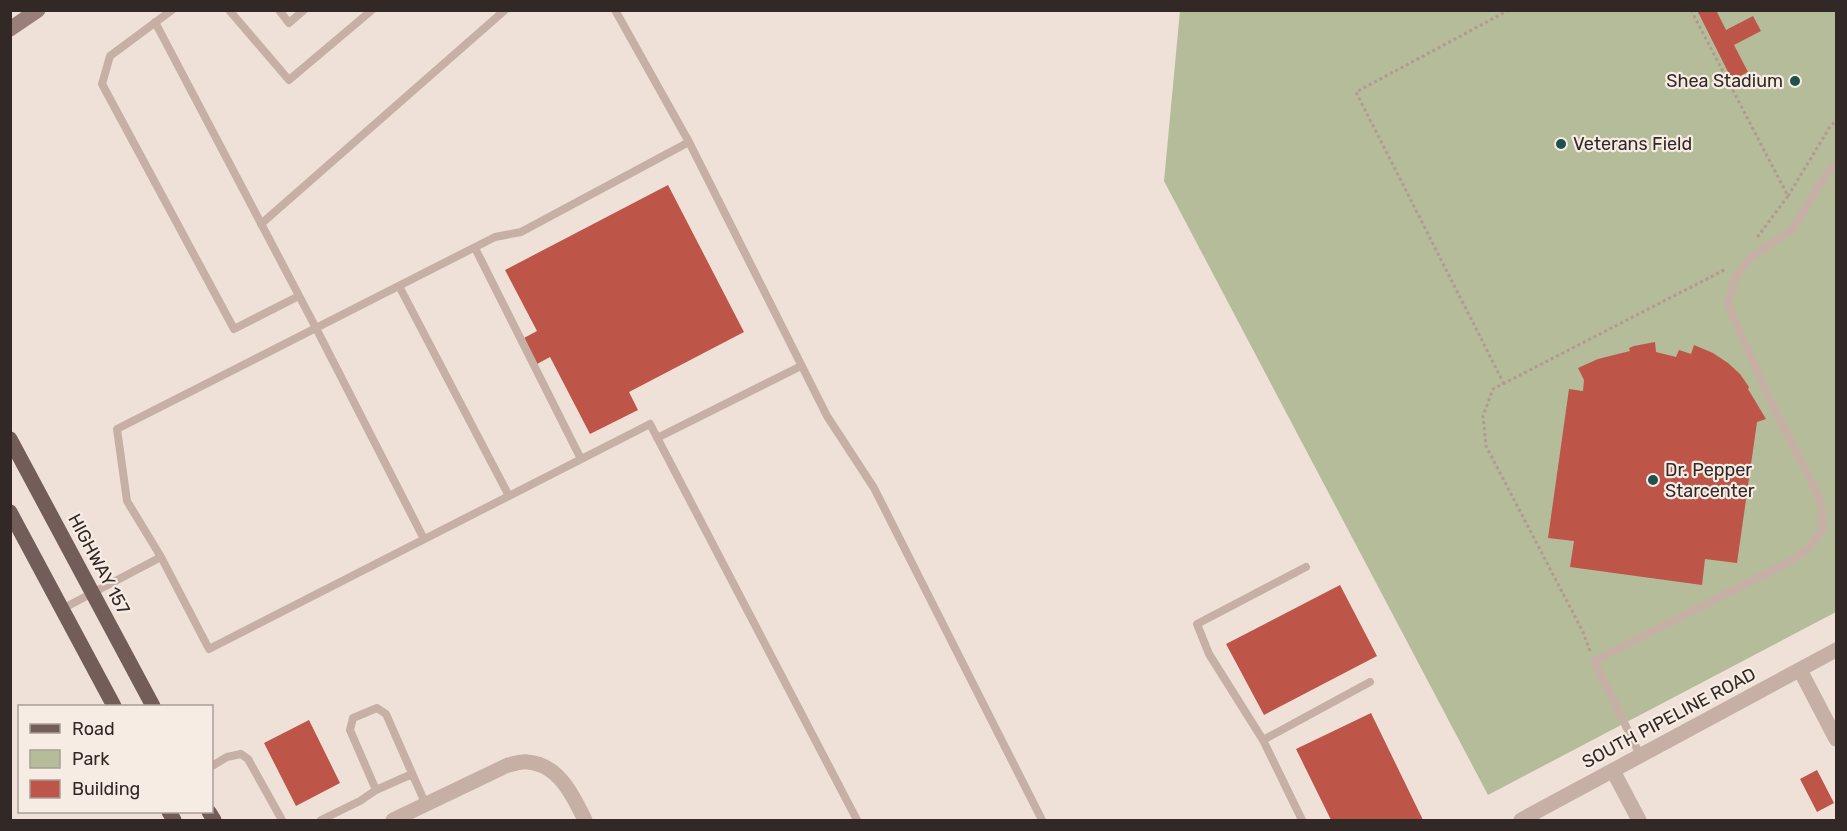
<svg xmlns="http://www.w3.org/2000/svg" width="1847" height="831" viewBox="0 0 1847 831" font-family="Rubik,sans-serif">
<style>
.green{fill:#b5bc9a}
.building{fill:#bd5548}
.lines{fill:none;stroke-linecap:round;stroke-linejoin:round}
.path{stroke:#b19a90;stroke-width:3;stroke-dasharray:3 3;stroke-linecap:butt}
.service{stroke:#c6b0a5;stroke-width:8}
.minor{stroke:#c6b0a5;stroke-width:15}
.tertiary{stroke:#c6b0a5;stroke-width:15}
.secondary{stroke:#997f77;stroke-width:15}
.primary{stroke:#735d58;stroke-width:15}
.poi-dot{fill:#1f504d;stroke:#f7ece4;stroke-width:2}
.labels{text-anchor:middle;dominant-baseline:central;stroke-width:4.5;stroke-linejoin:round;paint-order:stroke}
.poi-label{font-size:18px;fill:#322826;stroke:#f7ece4;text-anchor:start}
.street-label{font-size:18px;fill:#322826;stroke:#f7ece4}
</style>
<rect width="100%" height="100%" fill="#efe1d8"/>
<path class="green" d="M1180,11H1836V612L1488,795L1164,181Z"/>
<path class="building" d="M1697,10H1716L1726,30L1753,16L1761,31L1734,45L1748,72L1732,80Z
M668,185L744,332L629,392L638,410L590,434L550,357L537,364L524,338L537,331L505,270Z
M1655,342L1656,352L1676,357L1679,350L1691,354L1694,345L1713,353L1728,363L1740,374L1749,387L1748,389L1766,419L1757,422L1737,563L1705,559L1702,585L1570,567L1574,541L1548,538L1569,389L1583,391L1584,380L1578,368L1598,359L1630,351L1629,348L1634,346Z
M1340,585L1377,656L1264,715L1226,644Z
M1371,713L1423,820H1331L1296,749Z
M309,720L340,783L296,806L264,743Z
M1817,770L1834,803L1817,812L1800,779Z"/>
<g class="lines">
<path class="path" d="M1691,10L1788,196L1756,239
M1788,196L1831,125L1836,121
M1504,384L1356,92L1509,10
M1590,651L1583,632L1486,446L1483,416L1493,389L1726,269"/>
<path class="service" d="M172,10L110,56L102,84L234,329L299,296
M229,10L289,80L372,10
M279,10L289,23L304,10
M615,10L689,142
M155,22L316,328L424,539
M261,224L505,10
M475,248L581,459
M399,286L509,496
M657,438L801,366
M161,557L127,501L117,429L495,237L521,232L689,142L827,416L874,488L1042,820
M62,609L161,557L209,649L650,424L857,820
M1263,740L1370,682
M1641,757L1594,661L1787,563L1810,547L1823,528L1821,501L1770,400L1728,305L1736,275L1752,256L1792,230L1824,178L1836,163
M212,766L227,757L241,754L248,759L282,820
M376,790L412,774
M321,820L360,801L376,790L350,730L353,718L377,708L386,714L426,805
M1302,820L1263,740L1209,654L1197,624L1306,567"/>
<path class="minor" d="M1800,670L1836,739
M1613,771L1639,820
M393,820L508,765C514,764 521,761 527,762C559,764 573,796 585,820"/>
<path class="tertiary" d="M1521,820L1836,650"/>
<path class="secondary" d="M10,29L38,10"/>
<path class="primary" d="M10,439L153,706
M10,512L114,706
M169,812L174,820
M209,812L214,820"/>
</g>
<g class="poi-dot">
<circle cx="1795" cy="81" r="6"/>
<circle cx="1561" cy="144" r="6"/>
<circle cx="1653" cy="480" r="6"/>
</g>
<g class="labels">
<g class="poi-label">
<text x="1783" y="81" text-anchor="end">Shea Stadium</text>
<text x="1573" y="144">Veterans Field</text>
<text x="1665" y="470">Dr. Pepper<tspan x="1665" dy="21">Starcenter</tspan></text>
</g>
<g class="street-label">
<text transform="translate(99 564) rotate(62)">HIGHWAY 157</text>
<text transform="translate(1669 718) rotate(-28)">SOUTH PIPELINE ROAD</text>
</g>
</g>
<rect width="1847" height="831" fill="none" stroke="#322826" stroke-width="24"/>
<rect x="18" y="705" width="195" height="108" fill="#f7ece4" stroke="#a89e98" stroke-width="1.5"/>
<rect x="30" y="724" width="30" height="9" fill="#735d58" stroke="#a89e98" stroke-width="1.5"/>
<text x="72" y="735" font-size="18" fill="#322826">Road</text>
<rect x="30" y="750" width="30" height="18" fill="#b5bc9a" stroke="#a89e98" stroke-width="1.5"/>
<text x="72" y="765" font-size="18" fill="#322826">Park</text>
<rect x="30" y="780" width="30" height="18" fill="#bd5548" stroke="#a89e98" stroke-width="1.5"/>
<text x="72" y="795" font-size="18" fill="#322826">Building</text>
</svg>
